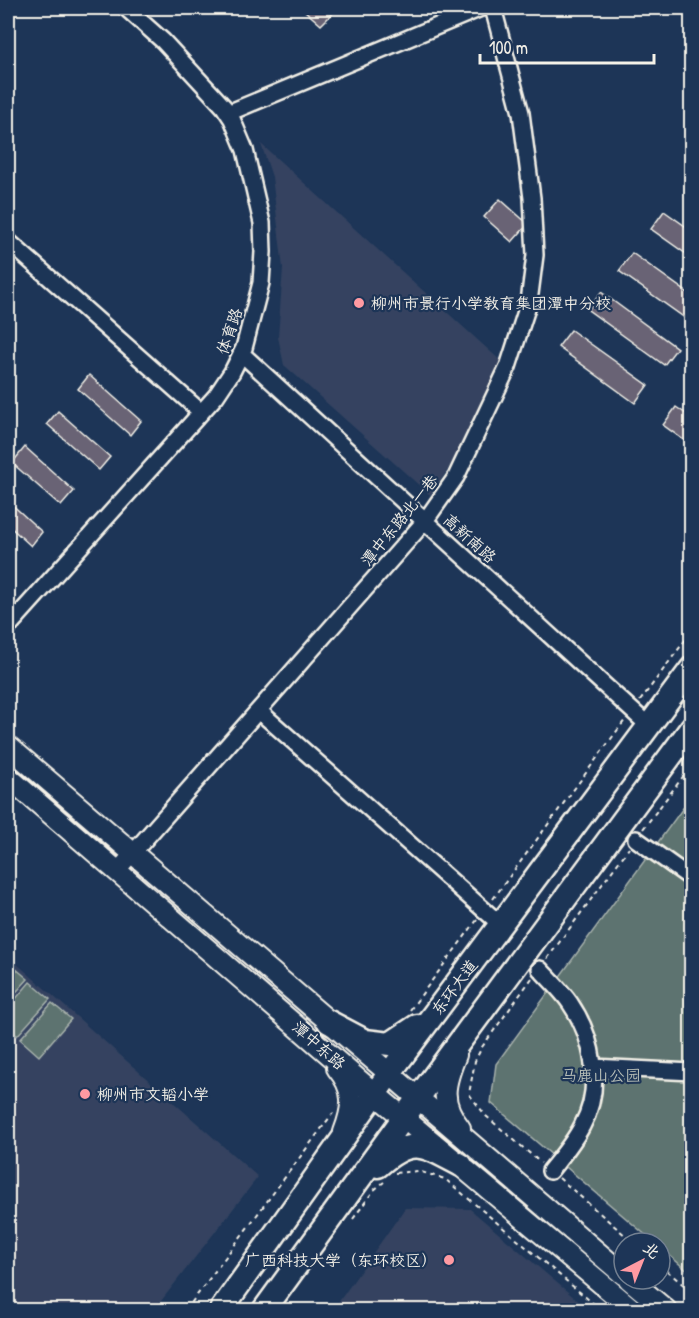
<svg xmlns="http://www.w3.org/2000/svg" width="699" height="1318" viewBox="0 0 699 1318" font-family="'Patrick Hand','LXGW WenKai TC',sans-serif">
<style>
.built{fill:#344360}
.green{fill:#5d736f;stroke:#a8b2ac;stroke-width:1.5}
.building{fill:#696475;stroke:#f4f1e8;stroke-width:1.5}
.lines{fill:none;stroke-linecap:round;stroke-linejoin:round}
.minor-casing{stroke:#f4f1e8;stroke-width:20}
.major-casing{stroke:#f4f1e8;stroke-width:24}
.highway-casing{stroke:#f4f1e8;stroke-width:27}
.path{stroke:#f4f1e8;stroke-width:2;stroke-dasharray:4.5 4.5;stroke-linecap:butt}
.minor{stroke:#1d3557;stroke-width:15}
.major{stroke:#1d3557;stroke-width:20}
.highway{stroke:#1d3557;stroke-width:22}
.poi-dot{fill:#ff9aa2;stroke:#1d3557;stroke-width:2}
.labels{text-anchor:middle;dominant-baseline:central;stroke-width:4.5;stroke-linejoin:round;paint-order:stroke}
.poi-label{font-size:16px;fill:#f4f1e8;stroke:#1d3557;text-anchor:start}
.street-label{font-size:16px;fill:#f4f1e8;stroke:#1d3557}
.park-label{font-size:16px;fill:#b8bfb8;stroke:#1d3557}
</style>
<rect width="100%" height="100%" fill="#1d3557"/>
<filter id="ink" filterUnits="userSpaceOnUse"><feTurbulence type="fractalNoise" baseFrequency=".0167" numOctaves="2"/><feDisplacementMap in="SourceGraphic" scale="12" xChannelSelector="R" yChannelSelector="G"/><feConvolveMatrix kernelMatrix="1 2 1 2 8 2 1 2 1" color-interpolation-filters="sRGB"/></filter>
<g filter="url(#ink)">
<path class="built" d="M261,144L502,362L461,451L430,495L284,365L278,337L283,268L272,177Z
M8,956L258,1177L154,1310H8Z
M405,1208L470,1209L589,1310H333Z"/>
<path class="green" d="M691,797V1274L660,1247V1243H655L491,1103L496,1064Z
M8,962L28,979L8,1001Z
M30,982L50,999L17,1036L8,1027V1008Z
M52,1003L71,1019L39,1056L20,1039Z"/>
<path class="building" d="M306,8H331L335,11L321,25L304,10Z
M500,199L528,224L512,242L484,217Z
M664,211L692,231V258L651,229Z
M632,253L692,296V323L619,271Z
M601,292L677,348L664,365L588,310Z
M571,330L648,385L635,403L558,347Z
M89,375L141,421L130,435L78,389Z
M676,407L692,418V446L663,425Z
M58,411L110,457L99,470L47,424Z
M25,447L74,491L61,506L12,463Z
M8,501L42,532L31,546L8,525Z"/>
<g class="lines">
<defs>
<path id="minor" d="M228,113L481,8
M8,241L201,412
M242,354L648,725
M8,627L216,396L232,372L244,348L261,283L263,252L262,223L245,150L232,119L224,107L163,41L126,8
M259,711L500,924
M636,839L692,879
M117,871L425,521L456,477L508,367L529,302L535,255L532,198L521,113L493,8
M540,969C550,980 562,991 570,1003C594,1038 603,1088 582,1126C574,1142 561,1157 550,1171
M593,1067L692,1072"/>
<path id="major" d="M8,746L624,1275
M8,777L375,1094L633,1310
M456,1055C444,1084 439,1102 460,1128
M337,1068C355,1090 354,1106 344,1132
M629,1279L666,1310"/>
<path id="highway" d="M329,1022L365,1041L390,1044L417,1026
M378,1166C413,1135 424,1146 461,1165
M221,1310L389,1074L692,668
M264,1310L418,1098L692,727"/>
</defs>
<use href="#minor" class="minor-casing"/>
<use href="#major" class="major-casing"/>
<use href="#highway" class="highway-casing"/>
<path class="path" d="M640,701L692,631
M643,829L692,765
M493,899L625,720
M547,959L629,848
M532,978L482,1047L475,1061L469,1094L486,1116L541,1163
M410,1010L477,920
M395,1173L418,1171L445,1179L601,1310
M559,1178L634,1243
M353,1219L374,1190L384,1182
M660,1265L692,1292
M186,1310L333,1113"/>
<use href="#minor" class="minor"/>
<use href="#major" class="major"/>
<use href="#highway" class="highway"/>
</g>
</g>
<g class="poi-dot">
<circle cx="359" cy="303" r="6"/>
<circle cx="85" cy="1094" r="6"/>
<circle cx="449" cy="1260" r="6"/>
</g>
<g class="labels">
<g class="poi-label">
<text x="371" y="303">柳州市景行小学教育集团潭中分校</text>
<text x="97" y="1094">柳州市文韬小学</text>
<text x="437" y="1260" text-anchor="end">广西科技大学（东环校区）</text>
</g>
<g class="street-label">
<text transform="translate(229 331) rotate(-71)">体育路</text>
<text transform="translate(399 520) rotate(-51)">潭中东路北一巷</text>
<text transform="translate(470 538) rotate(42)">高新南路</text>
<text transform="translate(454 987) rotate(-53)">东环大道</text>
<text transform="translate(319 1045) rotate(41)">潭中东路</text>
</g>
<g class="park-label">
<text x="601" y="1075">马鹿山公园</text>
</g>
</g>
<rect width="699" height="1318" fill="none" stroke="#1d3557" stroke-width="30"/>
<rect x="15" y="15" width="669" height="1288" fill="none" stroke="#f4f1e8" stroke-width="2" filter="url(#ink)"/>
<g transform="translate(642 1261) rotate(42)"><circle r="28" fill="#1d3557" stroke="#738091" stroke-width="1.5"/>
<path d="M0-4.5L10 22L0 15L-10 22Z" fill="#ff9aa2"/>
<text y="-9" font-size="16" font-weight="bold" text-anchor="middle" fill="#f4f1e8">北</text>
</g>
<path d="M480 54v9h174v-9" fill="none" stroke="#f4f1e8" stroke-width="3"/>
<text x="489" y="54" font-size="18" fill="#f4f1e8" stroke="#1d3557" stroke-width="4.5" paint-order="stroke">100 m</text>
</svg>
